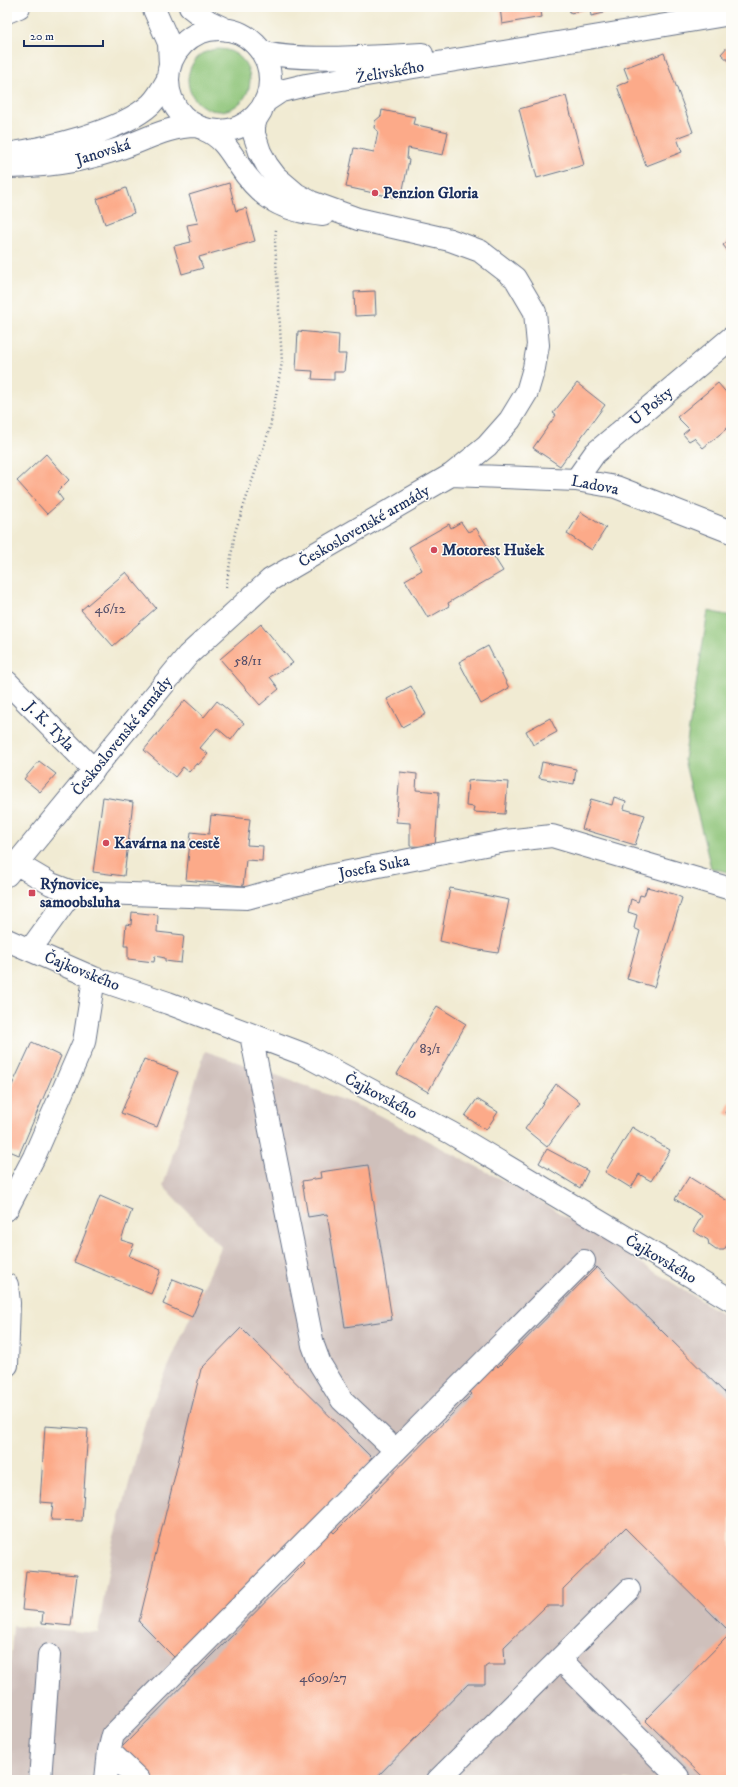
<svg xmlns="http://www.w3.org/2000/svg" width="738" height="1787" viewBox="0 0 738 1787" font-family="'IM FELL DW Pica',serif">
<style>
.industrial{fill:#cfc0bb}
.green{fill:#8cc377;stroke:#54796a}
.building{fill:#fcaa89}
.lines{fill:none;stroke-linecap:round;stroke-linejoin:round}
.minor-casing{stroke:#667187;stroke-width:24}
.path{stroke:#667187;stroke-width:2.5;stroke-dasharray:1 3;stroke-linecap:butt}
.minor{stroke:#fff;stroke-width:22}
.poi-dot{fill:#d1495b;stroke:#fdfcf7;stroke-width:1.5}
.labels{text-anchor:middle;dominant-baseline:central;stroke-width:3;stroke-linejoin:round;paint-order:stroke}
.number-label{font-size:14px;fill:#534e69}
.street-label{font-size:16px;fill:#1b2f5e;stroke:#fdfcf7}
.poi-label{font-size:16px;font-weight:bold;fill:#1b2f5e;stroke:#fdfcf7;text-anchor:start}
</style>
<rect width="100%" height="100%" fill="#fdfcf7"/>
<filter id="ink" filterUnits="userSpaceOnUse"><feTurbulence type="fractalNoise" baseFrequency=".025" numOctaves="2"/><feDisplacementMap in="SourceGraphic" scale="8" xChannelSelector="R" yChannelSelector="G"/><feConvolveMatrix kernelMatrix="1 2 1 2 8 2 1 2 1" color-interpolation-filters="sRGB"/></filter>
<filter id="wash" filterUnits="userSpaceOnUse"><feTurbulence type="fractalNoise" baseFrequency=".012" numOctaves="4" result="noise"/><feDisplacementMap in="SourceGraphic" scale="16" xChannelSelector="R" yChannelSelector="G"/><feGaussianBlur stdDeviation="0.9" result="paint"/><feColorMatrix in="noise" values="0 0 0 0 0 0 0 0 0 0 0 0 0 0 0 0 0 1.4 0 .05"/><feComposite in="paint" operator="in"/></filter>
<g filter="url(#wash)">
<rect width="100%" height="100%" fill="#f1ebd3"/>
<path class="industrial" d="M205,1051L276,1075L367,1109L529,1194L731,1319V1780H7V1705L13,1626L98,1633L112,1548L147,1415L221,1247L163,1186Z"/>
<path class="green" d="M188 80a31 31 0 1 1 62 0a31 31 0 1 1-62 0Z
M708,611L731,616V873L711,868L684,760Z"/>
<g id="blocks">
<path class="building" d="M500,7H540L542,17L502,24Z
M569,7H603L604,13L591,16L590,9L570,13Z
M729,45L731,46V63L721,54Z
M664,53L693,132L677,138L682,152L646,166L617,86L629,81L624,68Z
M566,96L584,165L537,178L519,109Z
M382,110L415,117L413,124L448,132L443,155L408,148L407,159L409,160L401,199L346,187L354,148L374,152L378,131L374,128L375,121L381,116Z
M229,183L236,211L246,208L255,241L199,257L203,268L182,274L174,246L191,242L187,225L198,223L189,195Z
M126,188L134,213L105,224L97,199Z
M731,238V255L723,245Z
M375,291L376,315L355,316L354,292Z
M298,331L339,335L338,354H346L344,372H334V380L312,379L313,371L296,370Z
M577,383L605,405L560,466L533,448L556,415L553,413Z
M718,383L731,398V425L703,448L694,438L689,441L683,434L689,429L677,417Z
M46,454L69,480L57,492L63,500L47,514L17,481Z
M581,512L606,528L592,550L567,534Z
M461,522L468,532L476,528L503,571L448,603L449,606L428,618L405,580L422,570L409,547L449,524L451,528Z
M126,572L156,608L113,646L81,610Z
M261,624L293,663L270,677L279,689L260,705L220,659Z
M488,646L509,688L481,704L459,662Z
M411,686L426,714L402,727L387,699Z
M185,700L204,717L217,701L244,723L231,740L217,728L200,748L208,754L198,765L197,763L189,772L183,767L175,777L144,750Z
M550,718L557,732L533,745L526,731Z
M39,761L56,774L40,792L24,779Z
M542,762L576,769L574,784L539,778Z
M400,772L417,774L416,790L439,792L435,847L410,846V823L396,822Z
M476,780L508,782L505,814L473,812L474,807L466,806L468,781Z
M103,797L133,802L124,876L93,872Z
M614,797L626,801L624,809L645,815L635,845L582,829L591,799L612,805Z
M211,815L250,819L247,845L263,846L262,861L246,860L243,886L186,880L191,832L209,834Z
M647,887L674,894L682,898L654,987L627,979L640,931L634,928L637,915L628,912L631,899L638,902L640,895L644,896Z
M450,888L509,900L498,953L473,949L440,941Z
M132,912L158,915L157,932L184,935L181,963L165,961V958L155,956L154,962L128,959V946H124L126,924L131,925Z
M437,1006L466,1024L428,1092L397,1074Z
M32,1042L61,1056L19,1155L7,1150V1096Z
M144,1059L178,1072L157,1127L121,1113Z
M556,1084L580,1102L547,1147L525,1129Z
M477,1099L498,1112L486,1130L465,1116Z
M731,1100V1116L725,1113Z
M632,1127L670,1150L651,1181L639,1174L631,1188L605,1172Z
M547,1149L588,1171L580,1188L539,1163Z
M368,1165L392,1320L345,1327L327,1214L308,1217L302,1181L321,1178L320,1172Z
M689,1177L731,1203V1238L724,1250H716L709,1245L708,1240L693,1231L702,1216L675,1199Z
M100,1196L132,1210L121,1240L134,1244L129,1256L161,1270L151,1294L74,1262Z
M597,1267L731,1399V1780H706L645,1720L731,1633L625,1528L563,1589V1606H546L504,1647L505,1665H488L485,1667V1684H468L374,1780H153L121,1748L304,1563L287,1546L176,1659L139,1622L201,1369L241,1328L373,1459L317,1515L334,1533L472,1394L468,1390L494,1363L498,1367Z
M173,1279L203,1291L192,1317L163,1304Z
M45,1426L88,1429L82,1521L51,1520L53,1503L40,1502Z
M26,1571L77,1575L71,1626L42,1623L43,1612L22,1610Z"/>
</g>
</g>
<g filter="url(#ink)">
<use href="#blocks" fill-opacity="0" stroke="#667187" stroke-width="1"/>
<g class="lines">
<defs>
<path id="minor" d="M153,7L169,43L170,65
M190,7L208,21L227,30
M7,12L19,7
M168 80a51 51 0 1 1 102 0a51 51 0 1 1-102 0Z
M260,50C279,63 395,56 422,54
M266,101L281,91L306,85L731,14
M205,130C222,137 229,150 239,165C261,199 283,211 323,215
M7,154C47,148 121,132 151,104C158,97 163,88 168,79
M7,167C46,166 74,163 112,151C140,143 166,126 196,126
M451,475L576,480L616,487L731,532
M576,480L595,453L731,338
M7,682L94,770
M17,864L51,884L72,892L247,898L328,876L505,841L552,836L731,889
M7,875L188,655L270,580L451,475L487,446L510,420L527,392L534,368L538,345L535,312L515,278L480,251L450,240L358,219L311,202L296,194L276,177L267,165L260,152L254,134V126L256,119L261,111
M7,940L94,978L168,1003L303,1054L451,1133L731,1300
M30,950L72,892
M251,1035L313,1345L320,1364L342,1400L395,1450
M7,1209L34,1157L84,1042L94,978
M7,1285L9,1303L7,1365
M560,1659L678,1777L676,1780
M40,1780L49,1655
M106,1780L109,1751
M139,1780L109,1751L113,1735L584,1261
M438,1780L629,1590"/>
</defs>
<use href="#minor" class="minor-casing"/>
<path class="path" d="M226,587L235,532L270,428L282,362L275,241L276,229"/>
<use href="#minor" class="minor"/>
</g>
</g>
<g class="poi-dot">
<circle cx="375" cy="193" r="4"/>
<circle cx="434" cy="550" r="4"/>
<circle cx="106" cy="843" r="4"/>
<rect x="28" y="889" width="8" height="8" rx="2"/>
</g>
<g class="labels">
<g class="number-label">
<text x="110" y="609">46/12</text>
<text x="248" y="661">58/11</text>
<text x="430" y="1049">83/1</text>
<text x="323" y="1678">4609/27</text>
</g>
<g class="street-label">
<text transform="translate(390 72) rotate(-10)">Želivského</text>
<text transform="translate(103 152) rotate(-17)">Janovská</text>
<text transform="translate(651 406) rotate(-40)">U Pošty</text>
<text transform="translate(595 485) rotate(11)">Ladova</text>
<text transform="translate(364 526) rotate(-30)">Československé armády</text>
<text transform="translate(50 726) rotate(46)">J. K. Tyla</text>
<text transform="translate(122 736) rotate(-51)">Československé armády</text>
<text transform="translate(374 867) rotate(-11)">Josefa Suka</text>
<text transform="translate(82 971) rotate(22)">Čajkovského</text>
<text transform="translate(381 1096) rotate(28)">Čajkovského</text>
<text transform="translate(661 1259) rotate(31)">Čajkovského</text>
</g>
<g class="poi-label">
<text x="383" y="193">Penzion Gloria</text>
<text x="442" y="550">Motorest Hušek</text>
<text x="114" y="843">Kavárna na cestě</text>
<text x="40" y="884">Rýnovice,<tspan x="40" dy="18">samoobsluha</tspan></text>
</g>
</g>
<rect width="738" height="1787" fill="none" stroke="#fdfcf7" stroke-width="24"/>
<path d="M24 40v6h79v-6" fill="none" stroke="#1b2f5e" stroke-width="2"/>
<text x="30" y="40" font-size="12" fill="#1b2f5e" stroke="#fdfcf7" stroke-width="3" paint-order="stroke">20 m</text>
</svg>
